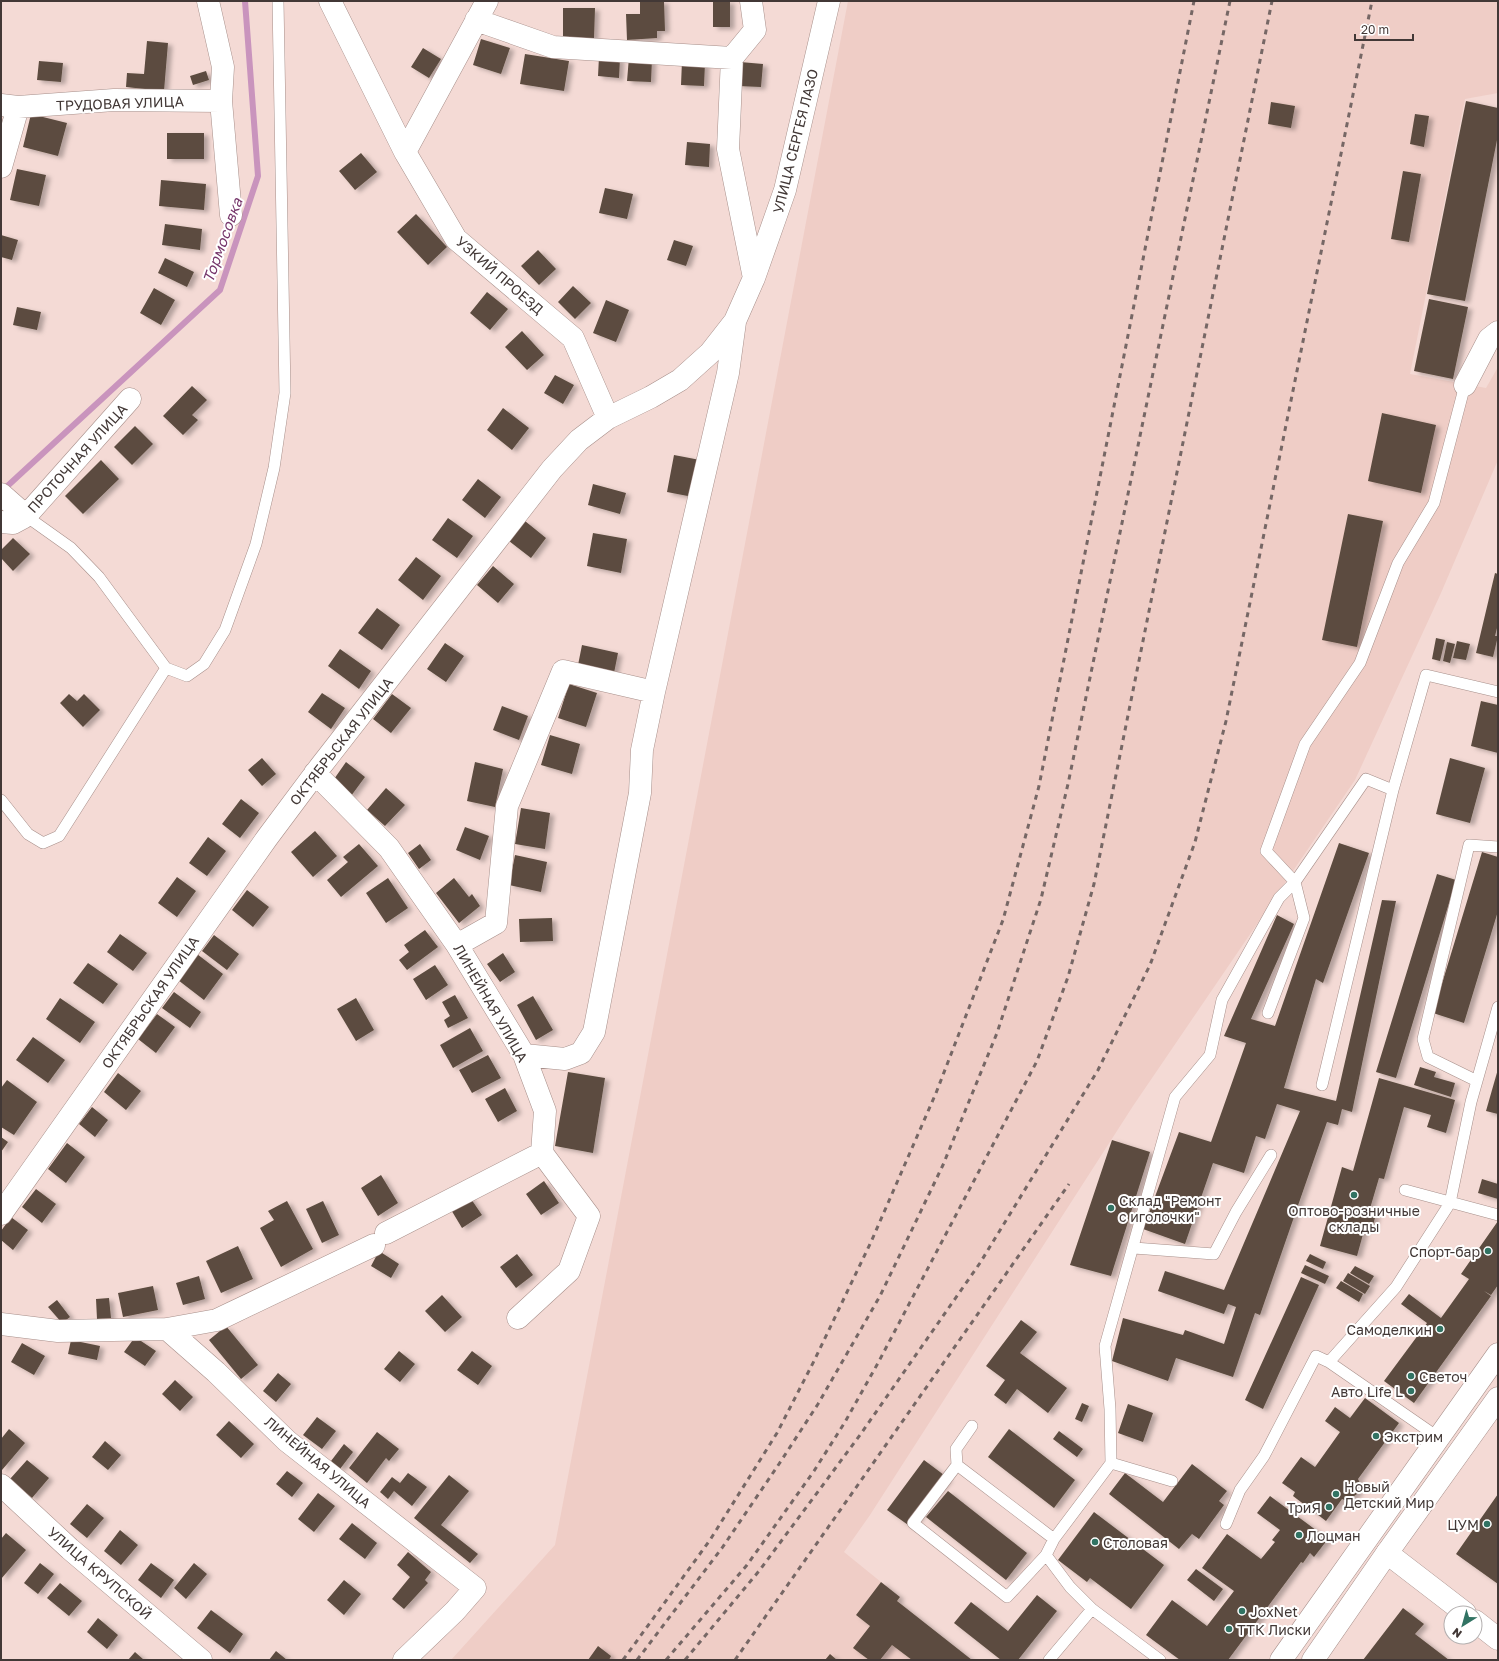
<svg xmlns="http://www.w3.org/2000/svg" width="1499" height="1661" viewBox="0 0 1499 1661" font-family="'Golos Text',sans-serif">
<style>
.built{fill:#efcdc6}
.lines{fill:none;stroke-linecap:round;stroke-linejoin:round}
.stream{stroke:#c994bd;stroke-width:6}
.building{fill:#5c4c3f;filter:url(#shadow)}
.service-casing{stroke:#a78f8a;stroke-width:12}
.minor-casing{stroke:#a78f8a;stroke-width:23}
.secondary-casing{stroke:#a78f8a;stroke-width:23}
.service{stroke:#fff;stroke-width:11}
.minor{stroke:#fff;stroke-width:22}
.secondary{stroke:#fff;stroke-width:22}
.rail{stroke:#766765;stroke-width:3;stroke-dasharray:5 5;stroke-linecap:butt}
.poi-dot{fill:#317363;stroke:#fff;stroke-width:1.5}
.labels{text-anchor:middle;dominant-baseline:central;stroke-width:4;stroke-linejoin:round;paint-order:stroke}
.street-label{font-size:14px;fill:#423836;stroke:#fff}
.poi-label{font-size:14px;fill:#423836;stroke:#fff;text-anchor:start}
.water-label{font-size:15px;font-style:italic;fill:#76366b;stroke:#fff}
</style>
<defs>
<filter id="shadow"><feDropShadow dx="4.5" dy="2.5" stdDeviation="2" flood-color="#0004"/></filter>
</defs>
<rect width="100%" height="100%" fill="#f4dad5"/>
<path class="built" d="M848,1H1498V93L1465,99L1410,374L1486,388L1498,367V460L1441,593L1355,780L1133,1106L870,1515L844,1552L881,1582L856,1615L870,1626L854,1648L869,1660H451L555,1545Z
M892,1645L912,1660H880Z"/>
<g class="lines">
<path class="stream" d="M2,491L220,290L258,176L245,1"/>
</g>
<path class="building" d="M664,1L665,31H657V38L627,40L626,14H640V2Z
M730,1V27H713V2Z
M563,8H595L594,39H563Z
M481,39L510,48L501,74L473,65Z
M147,41L168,43L164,91L126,87L127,73L144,74Z
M423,48L441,59L429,78L411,67Z
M525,54L569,61L564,91L520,84Z
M599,57L620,58L619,78L598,76Z
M629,57L652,59L651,82L627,81Z
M39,61L63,63L61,82L37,80Z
M682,61L705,63L704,86L681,85Z
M740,62L763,64L761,87L738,86Z
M206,71L209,80L193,85L190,76Z
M1466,101L1498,108V135L1465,301L1427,294Z
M1271,102L1295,106L1291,128L1268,124Z
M31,114L67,123L58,156L23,147Z
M1415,114L1429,116L1424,147L1410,144Z
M167,133H204V159H167Z
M687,142L710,144L709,167L685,165Z
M361,153L377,172L355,190L339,171Z
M17,169L46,175L39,206L10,200Z
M1403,171L1421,174L1409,242L1391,239Z
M161,180L206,184L204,210L159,206Z
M605,188L633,194L627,219L599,213Z
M416,214L447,247L428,265L397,232Z
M165,224L202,229L200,250L162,245Z
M1,235L18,240L12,260L1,257Z
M674,240L693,246L686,266L667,260Z
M538,250L556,269L539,285L521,266Z
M165,258L194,272L187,287L158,273Z
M573,286L591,303L575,319L558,302Z
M154,288L175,300L161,325L140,313Z
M487,292L508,309L490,330L470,313Z
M1429,299L1468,307L1453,379L1414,371Z
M606,300L629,310L616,342L593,333Z
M17,307L41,312L37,330L13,325Z
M522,331L544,355L527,370L505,347Z
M555,375L574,385L563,404L544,393Z
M192,386L207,400L192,415L198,420L183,435L163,416Z
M503,408L529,428L512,450L487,430Z
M1382,413L1436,425L1421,493L1368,481Z
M135,426L153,444L132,465L114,447Z
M674,455L700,460L693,497L667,492Z
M101,460L119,479L83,514L65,496Z
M478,479L501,497L485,518L462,500Z
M593,484L626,493L620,514L588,505Z
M1348,514L1383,521L1357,647L1322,640Z
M448,518L473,536L457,558L432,540Z
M525,521L546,538L531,558L509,541Z
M593,533L627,539L621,573L587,566Z
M13,538L30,554L13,571L1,558V550Z
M416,557L441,576L423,600L398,580Z
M493,566L514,584L498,603L477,585Z
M1495,573L1498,574V624L1495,636H1498L1493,657L1476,653Z
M377,608L400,625L382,650L358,633Z
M1436,638L1445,640L1440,661L1432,659Z
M1457,641L1470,644L1466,660L1453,658Z
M1447,642L1455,644L1450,663L1443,661Z
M445,643L464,656L446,682L427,669Z
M582,645L618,653L614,673L578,665Z
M340,649L371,671L359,689L328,666Z
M569,684L597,693L586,727L558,718Z
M322,693L345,708L331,729L308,712Z
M69,694L77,701L84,694L100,710L83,727L60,703Z
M392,694L411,708L391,733L373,719Z
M1481,701L1498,705V753L1471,746Z
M502,706L528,716L519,740L493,730Z
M550,735L580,744L572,774L541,765Z
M262,758L276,774L262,786L248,770Z
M1450,758L1485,768L1470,823L1436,814Z
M346,762L365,777L351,796L332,782Z
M475,762L503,769L495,807L467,801Z
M386,788L405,805L385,826L367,810Z
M241,799L259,813L240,838L222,824Z
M521,808L550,813L545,849L515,844Z
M465,827L489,836L480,860L456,850Z
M315,831L337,856L313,877L291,852Z
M208,837L226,851L207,876L189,863Z
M1339,843L1369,853L1323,983L1316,979L1284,1088L1336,1101L1382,900L1396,901L1352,1112L1342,1109L1338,1125L1327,1122L1260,1315L1255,1313L1233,1377L1176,1358L1168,1381L1112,1361L1123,1318L1183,1335L1185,1330L1224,1344L1236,1307L1228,1304L1224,1314L1158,1291L1165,1271L1224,1290L1300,1111L1277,1104L1265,1139L1256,1136L1244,1173L1213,1163L1185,1244L1143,1229L1179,1132L1211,1142L1246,1043L1224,1036L1277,915L1294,924L1251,1019L1275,1026Z
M359,844L378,866L341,897L327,880L348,862L343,857Z
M420,844L431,860L419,869L408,853Z
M1482,852L1498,857V911L1464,1023L1433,1013Z
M515,855L547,862L541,892L509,885Z
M1437,874L1456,880L1396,1078L1376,1072Z
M177,877L196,891L177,917L158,903Z
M388,878L408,908L386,923L366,893Z
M454,878L469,897L472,894L480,906L459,923L436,893Z
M247,890L269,907L253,927L232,910Z
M552,918L553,941L520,942L519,919Z
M425,930L438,947L407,970L399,960L409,952L404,945Z
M120,934L147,953L133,971L107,952Z
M214,935L239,954L227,970L202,951Z
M503,953L515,972L500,982L487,964Z
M197,954L223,974L204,1000L178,980Z
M88,963L118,984L103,1004L73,983Z
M435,965L448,985L426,1000L413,979Z
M174,992L201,1012L190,1028L162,1008Z
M455,995L468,1018L448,1028L444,1020L450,1016L442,1002Z
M533,996L553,1030L536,1040L517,1005Z
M60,998L95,1022L80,1043L46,1019Z
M356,998L374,1030L356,1041L337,1009Z
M157,1014L175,1027L156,1053L138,1039Z
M470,1028L483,1051L453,1068L440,1045Z
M33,1037L65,1060L48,1083L16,1060Z
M488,1055L501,1078L472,1093L459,1070Z
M1420,1067L1436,1072L1434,1077L1455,1083L1451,1097L1414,1085Z
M1498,1069V1114L1486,1111Z
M568,1072L605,1078L593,1153L555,1146Z
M118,1073L141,1091L126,1110L104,1092Z
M1379,1078L1455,1100L1446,1133L1427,1127L1431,1115L1404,1107L1384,1179L1379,1178L1369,1212L1376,1214L1372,1229L1365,1227L1357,1256L1320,1246L1342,1167L1353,1171Z
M7,1080L37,1102L14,1135L1,1127V1088Z
M505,1088L517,1111L498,1122L485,1099Z
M92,1107L108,1120L95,1137L79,1124Z
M1,1137L8,1142L1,1152Z
M1112,1140L1150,1152L1111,1276L1070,1265Z
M67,1143L85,1157L66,1183L48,1169Z
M381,1175L398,1203L378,1216L361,1188Z
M1482,1179L1498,1184V1199L1478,1193Z
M544,1181L559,1203L541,1215L526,1194Z
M36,1189L56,1204L42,1223L22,1207Z
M469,1196L482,1215L462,1228L450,1208Z
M287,1201L313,1249L281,1267L260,1228L274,1220L268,1211Z
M323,1201L339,1235L322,1243L306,1209Z
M11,1217L28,1230L13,1250L1,1240V1231Z
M1498,1221V1285L1491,1295L1484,1291L1491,1296L1414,1403L1384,1381L1427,1323L1401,1304L1409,1294L1441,1318L1469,1279L1461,1274Z
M238,1246L253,1279L221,1293L206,1261Z
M379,1251L399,1264L391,1278L371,1266Z
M517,1254L533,1275L516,1288L500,1267Z
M1310,1254L1326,1262L1323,1269L1306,1261Z
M1305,1265L1329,1276L1325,1284L1301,1273Z
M1355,1266L1374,1276L1369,1284L1350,1273Z
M1348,1273L1370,1286L1365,1294L1343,1281Z
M199,1276L205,1299L183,1305L176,1283Z
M1301,1277L1319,1285L1263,1409L1245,1400Z
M1341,1281L1363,1294L1359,1302L1336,1288Z
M153,1286L158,1310L123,1317L118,1293Z
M442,1295L462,1317L445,1332L425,1311Z
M109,1298L111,1318L97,1319L96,1299Z
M57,1300L70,1317L62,1323L48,1307Z
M1021,1320L1037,1332L1020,1353L1067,1388L1048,1413L1017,1389L1006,1404L994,1395L1005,1380L986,1366Z
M226,1326L258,1365L241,1379L209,1340Z
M135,1337L156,1351L145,1366L124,1352Z
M71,1340L100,1346L97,1360L68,1354Z
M22,1343L45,1356L34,1375L11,1362Z
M399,1351L415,1364L400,1382L384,1369Z
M472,1351L492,1366L478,1385L457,1370Z
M278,1373L291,1384L276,1402L263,1391Z
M175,1380L193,1397L180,1411L162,1394Z
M1365,1398L1399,1423L1358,1479L1360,1483L1357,1494L1347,1501L1342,1499L1326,1521L1293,1496L1295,1492L1282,1483L1301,1457L1315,1467L1340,1432L1325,1421L1335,1407L1350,1418Z
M1082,1403L1089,1406L1082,1422L1075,1419Z
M1128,1404L1153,1413L1143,1442L1118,1433Z
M317,1417L336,1431L322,1449L303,1435Z
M229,1421L254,1444L241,1458L216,1435Z
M9,1429L25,1443L2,1470L1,1439Z
M1009,1429L1075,1480L1054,1508L988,1457Z
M1059,1431L1083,1449L1077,1457L1053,1439Z
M377,1432L399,1449L389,1461L386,1458L367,1483L349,1468Z
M105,1441L121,1455L108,1470L92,1457Z
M344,1444L353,1452L340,1469L331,1461Z
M27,1460L49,1478L32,1498L10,1479Z
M924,1460L948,1478L911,1527L887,1510Z
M1192,1464L1227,1491L1219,1501L1224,1505L1199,1539L1192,1534L1179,1549L1109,1494L1125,1473L1163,1502Z
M287,1471L303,1483L292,1497L276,1484Z
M408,1473L427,1487L412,1506L394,1491L388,1499L380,1492L392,1477L400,1483Z
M449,1475L469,1491L441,1525L478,1554L470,1563L414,1518Z
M948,1491L1027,1553L1006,1580L926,1517Z
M318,1493L335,1506L314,1532L298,1519Z
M1498,1494V1584L1456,1554Z
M1270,1496L1328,1539L1314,1557L1310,1553L1303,1563L1301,1562L1228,1660H1180L1146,1635L1172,1600L1207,1626L1234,1591L1202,1568L1227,1534L1261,1559L1275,1542L1272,1540L1280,1530L1257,1513Z
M87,1504L104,1518L87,1538L70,1524Z
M1094,1512L1164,1565L1131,1609L1090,1578L1087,1582L1058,1560Z
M352,1523L377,1543L365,1559L339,1539Z
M120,1530L138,1545L121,1565L104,1551Z
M6,1533L26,1550L1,1579V1539Z
M408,1552L431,1572L425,1580L428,1583L404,1609L392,1599L410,1577L397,1565Z
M40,1563L54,1574L38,1594L24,1583Z
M151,1563L174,1580L161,1598L138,1580Z
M194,1563L207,1574L186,1599L174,1588Z
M1196,1569L1223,1589L1214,1601L1187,1580Z
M344,1580L361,1594L344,1615L327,1600Z
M881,1582L900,1597L897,1601L972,1660H912L892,1645L880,1660H869L853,1648L870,1626L856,1615Z
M60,1583L82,1601L69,1616L47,1598Z
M1037,1595L1057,1611L1018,1660H1001L954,1623L971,1602L1008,1631Z
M1403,1608L1424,1624L1415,1634L1449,1660H1363Z
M211,1610L243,1634L230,1653L197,1628Z
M98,1618L118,1635L107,1649L87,1632Z
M598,1646L611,1656L609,1660H588Z
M276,1651L287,1660H269Z
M135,1652L144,1660H128Z
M830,1654L837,1660H825Z"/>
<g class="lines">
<defs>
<path id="service" d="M26,516L71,548L99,577L166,668L187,676L204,664L225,630L256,544L274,468L285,393L278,1
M1393,790L1426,675L1498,692
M1,800L28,834L43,843L59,836L166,668
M1268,1013L1304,918L1295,882L1366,779L1393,790L1322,1085
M1477,1081L1428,1057L1423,1039L1469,845L1498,847
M1405,1190L1498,1215
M1134,1248L1214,1254L1236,1212L1271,1155
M1329,1362L1396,1287L1450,1203L1471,1102L1498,1007
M972,1426L956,1449L957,1465L1054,1539L1046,1555L1070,1587L1092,1609L1160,1660
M1111,1463L1110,1409L1105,1346L1175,1097L1210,1055L1222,1000L1279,898L1295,882L1266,851L1305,744L1360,663L1398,563L1434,503L1465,385
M957,1465L913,1523L1007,1597L1046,1555
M1226,1524L1240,1490L1264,1456L1316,1356L1329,1362L1439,1438
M1054,1539L1111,1463L1172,1481
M1049,1660L1092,1609"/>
<path id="minor" d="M208,1L223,67L221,101L231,215
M330,1L405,152
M487,1L405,152L456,239L573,338L608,418
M751,1L755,30L732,58L728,149L754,278
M476,20L553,47L732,58
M1,105L18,107L114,100L221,101
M1,167L18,107
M1465,385L1489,339L1498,332
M1,494L26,516
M1,522L13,523L26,516L130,399
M315,773L389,848L457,945L524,1055L545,1111L542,1153L386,1233
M457,945L496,923L507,806L563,671L654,692
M524,1055L565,1059L581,1053L594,1032L640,793L642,750L654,692L728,373L735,322
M1,1214L267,838L320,767L552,469L579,440L608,418L651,397L680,380L710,353L735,321L754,278L785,190L829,1
M518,1318L569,1271L589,1216L542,1153
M1,1324L58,1331L167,1329L217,1320L374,1245
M167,1329L216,1372L287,1441L475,1588L455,1611L404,1660
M1,1485L70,1549L201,1660
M1387,1553L1465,1613
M1475,1621L1498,1639"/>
<path id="secondary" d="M1281,1660L1498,1354
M1313,1660L1387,1553L1498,1398"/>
</defs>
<use href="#service" class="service-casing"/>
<use href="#minor" class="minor-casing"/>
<use href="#secondary" class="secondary-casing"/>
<use href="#service" class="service"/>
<use href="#minor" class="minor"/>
<use href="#secondary" class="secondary"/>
<path class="rail" d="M623,1660L710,1540L777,1433L814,1361L871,1242L936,1093L1003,920L1039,786L1194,1
M637,1660L722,1548L779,1464L818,1404L880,1296L943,1165L997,1033L1041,899L1068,784L1230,1
M666,1660L747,1565L814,1471L845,1422L878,1363L1037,1061L1068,977L1094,884L1272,1
M685,1660L759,1571L860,1435L980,1263L1098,1070L1150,965L1195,842L1226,721L1372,1
M735,1660L1069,1184"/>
</g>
<g class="poi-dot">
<circle cx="1354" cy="1195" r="4"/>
<circle cx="1111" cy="1208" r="4"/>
<circle cx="1488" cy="1251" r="4"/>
<circle cx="1440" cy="1329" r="4"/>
<circle cx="1411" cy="1376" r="4"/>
<circle cx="1411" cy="1391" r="4"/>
<circle cx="1376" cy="1436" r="4"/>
<circle cx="1336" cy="1494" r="4"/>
<circle cx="1329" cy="1507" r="4"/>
<circle cx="1487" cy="1524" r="4"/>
<circle cx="1299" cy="1535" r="4"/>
<circle cx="1095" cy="1542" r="4"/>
<circle cx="1242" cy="1611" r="4"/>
<circle cx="1229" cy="1629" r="4"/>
</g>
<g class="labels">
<g class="street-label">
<text transform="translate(120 103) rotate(-2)">ТРУДОВАЯ УЛИЦА</text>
<text transform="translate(795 141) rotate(-76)">УЛИЦА СЕРГЕЯ ЛАЗО</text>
<text transform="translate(500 275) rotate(41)">УЗКИЙ ПРОЕЗД</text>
<text transform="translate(77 458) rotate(-48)">ПРОТОЧНАЯ УЛИЦА</text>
<text transform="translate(341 741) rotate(-52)">ОКТЯБРЬСКАЯ УЛИЦА</text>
<text transform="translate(150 1002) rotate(-55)">ОКТЯБРЬСКАЯ УЛИЦА</text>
<text transform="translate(491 1003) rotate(60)">ЛИНЕЙНАЯ УЛИЦА</text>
<text transform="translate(318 1462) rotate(40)">ЛИНЕЙНАЯ УЛИЦА</text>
<text transform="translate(100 1573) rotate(41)">УЛИЦА КРУПСКОЙ</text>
</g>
<g class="poi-label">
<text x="1119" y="1200">Склад "Ремонт<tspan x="1119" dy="16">с иголочки"</tspan></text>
<text x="1354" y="1210" text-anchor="middle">Оптово-розничные<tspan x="1354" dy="16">склады</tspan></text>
<text x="1480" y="1251" text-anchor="end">Спорт-бар</text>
<text x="1432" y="1329" text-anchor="end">Самоделкин</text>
<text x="1419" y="1376">Светоч</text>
<text x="1403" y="1391" text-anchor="end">Авто Life L</text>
<text x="1384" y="1436">Экстрим</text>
<text x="1344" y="1486">Новый<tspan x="1344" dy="16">Детский Мир</tspan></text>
<text x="1321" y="1507" text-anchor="end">ТриЯ</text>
<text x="1479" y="1524" text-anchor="end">ЦУМ</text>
<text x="1307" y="1535">Лоцман</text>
<text x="1103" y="1542">Столовая</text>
<text x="1250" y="1611">JoxNet</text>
<text x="1237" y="1629">ТТК Лиски</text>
</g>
<g class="water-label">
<text transform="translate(222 240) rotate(-70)">Тормосовка</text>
</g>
</g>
<rect width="1499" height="1661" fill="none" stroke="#423836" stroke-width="4"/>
<g transform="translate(1463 1625) rotate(217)"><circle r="19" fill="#ffffff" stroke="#b3afaf"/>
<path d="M0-3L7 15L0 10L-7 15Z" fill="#317363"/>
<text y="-6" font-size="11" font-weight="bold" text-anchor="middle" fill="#423836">N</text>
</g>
<path d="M1355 34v6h58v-6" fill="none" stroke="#423836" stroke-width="2"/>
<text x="1361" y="34" font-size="12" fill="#423836" stroke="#ffffff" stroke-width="3" paint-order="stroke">20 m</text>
</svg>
